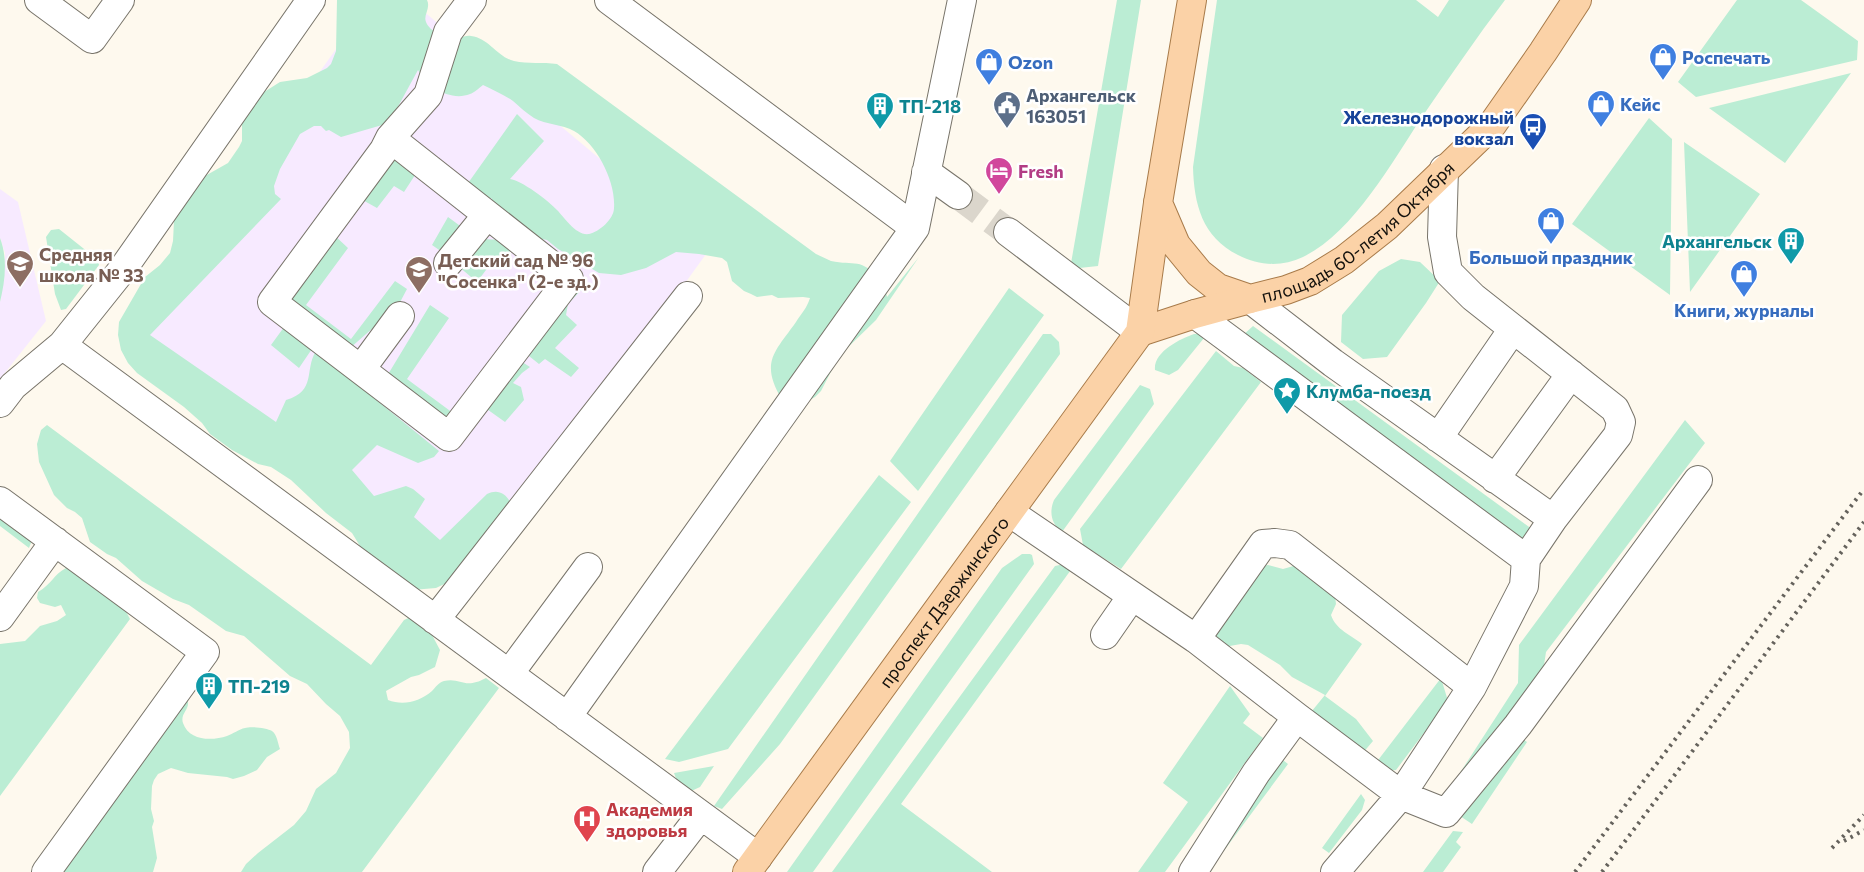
<svg xmlns="http://www.w3.org/2000/svg" width="1864" height="872" viewBox="0 0 1864 872" font-family="Commissioner,sans-serif">
<style>
.education{fill:#f7eaff}
.green{fill:#bbedd4}
.lines{fill:none;stroke-linecap:round;stroke-linejoin:round}
.minor-tunnel{stroke:#dbd6cc;stroke-width:28;stroke-dasharray:28 14;stroke-linecap:butt}
.minor-casing{stroke:#78746a;stroke-width:30}
.major-casing{stroke:#a87b4a;stroke-width:30}
.minor{stroke:#fff;stroke-width:28}
.major{stroke:#fbd2a7;stroke-width:28}
.rail{stroke:#65625c;stroke-width:4;stroke-dasharray:2.5 5;stroke-linecap:butt}
.labels{text-anchor:middle;dominant-baseline:central;stroke-width:5;stroke-linejoin:round;paint-order:stroke}
.shop-label{font-size:18px;font-weight:bold;fill:#366cbe;stroke:#fff;text-anchor:start}
.service-label{font-size:18px;font-weight:bold;fill:#4e5e75;stroke:#fff;text-anchor:start}
.culture-label{font-size:18px;font-weight:bold;fill:#0d838f;stroke:#fff;text-anchor:start}
.transit-label{font-size:18px;font-weight:bold;fill:#164399;stroke:#fff;text-anchor:end}
.hotel-label{font-size:18px;font-weight:bold;fill:#b23c85;stroke:#fff;text-anchor:start}
.street-label{font-size:18px;fill:#12100c;stroke:#fff}
.education-label{font-size:18px;font-weight:bold;fill:#785e54;stroke:#fff;text-anchor:start}
.health-label{font-size:18px;font-weight:bold;fill:#be3a42;stroke:#fff;text-anchor:start}
</style>
<rect width="100%" height="100%" fill="#fef9ee"/>
<path class="education" d="M371,0H410L709,250L633,355L520,503L443,576L129,339Z
M0,189L18,202L46,321L0,379V302L4,276L5,253L0,238Z"/>
<path class="green" d="M337,0H427C431,8 423,15 426,22C430,33 450,40 460,38C463,37 467,35 471,36C489,38 497,57 514,61C528,64 543,62 557,64L816,254C821,256 826,259 831,261C854,266 862,257 879,280C883,286 886,290 887,297L919,257L876,320L839,356L821,391L815,397L801,405L782,400C760,362 774,353 796,322C801,314 807,308 810,298L803,297L778,298L772,295L757,297L751,294L744,291L732,281L727,262L722,258L699,254L676,252L646,268L621,275L599,273L558,249L547,240L532,237L492,205V198L488,202L466,186L517,114L544,141L510,179C521,180 549,201 557,210C564,217 576,236 589,234C599,232 614,219 614,208C616,182 597,144 574,131C562,124 546,125 534,118C526,113 520,107 513,101C504,95 493,90 483,85C479,88 474,93 470,94C450,102 427,86 418,70L389,123L341,137L329,130L326,131L321,126H314L300,134L280,169L274,186L275,194L281,199L150,335L276,422L286,400C317,391 304,370 316,351L439,451L434,457L418,463L377,445L352,470L374,496L406,486L413,489L425,499L414,517L440,540L487,494C498,489 505,493 511,503L457,578L436,588L412,590L363,551L352,533L326,513L291,480L271,467L258,464L232,450L210,434L202,423L184,407L137,373L128,363L121,350L118,335L119,322L145,277L160,265L170,253L173,241L174,221L180,210L201,181L205,176L228,163L239,147L242,141V120L261,94L280,82L307,78L327,68L331,64L336,51Z
M1117,0H1141L1098,266L1070,269Z
M1217,0H1416L1438,17L1449,0H1505C1476,38 1449,78 1422,117C1392,162 1353,233 1303,257C1282,267 1259,266 1238,255C1202,237 1194,204 1193,167Z
M1737,0H1801L1858,41L1857,60L1696,97L1678,82Z
M1851,73L1785,163L1709,108Z
M1649,118L1672,139L1670,295L1572,224Z
M1684,142L1760,194L1690,292Z
M400,156L417,172L404,192L394,186L377,208L359,198L385,164Z
M448,217L463,228L445,254L432,245Z
M59,229L98,260L99,265L66,309L61,310L55,294L46,237L51,230Z
M333,234L348,248L306,305L351,339L395,281L407,289L398,306L349,349L294,312L288,292Z
M0,238C8,259 5,281 0,302Z
M481,239L503,240L513,247L504,263L495,258L477,282L458,266Z
M1401,259L1420,262L1440,281L1426,303L1387,357L1363,359L1341,342L1342,315L1379,271Z
M577,281L583,288L568,304L566,315L577,325L555,348L579,368L571,377L545,359L539,364L524,352Z
M1009,288L1044,315L918,491L890,461Z
M430,305L449,318L407,379L457,416L440,418L387,376Z
M287,323L316,343L299,368L271,345Z
M1253,326L1536,532L1528,544L1241,337Z
M1043,334H1051L1059,342L1060,354L780,744L722,809L714,806Z
M1194,334H1201L1204,338L1178,370L1169,375L1155,370C1153,352 1180,339 1194,334Z
M1216,351L1234,366L1243,368L1261,382L1121,569L1083,545L1080,529Z
M519,360L530,367L522,373L513,383L521,387L524,400L505,422L484,407Z
M1140,385L1150,389L1154,404L1062,532C1051,524 1049,512 1054,500Z
M1685,420L1705,443L1546,652L1543,672L1447,793L1518,683L1519,645Z
M47,425L371,665L404,620L415,615L423,618L440,650L435,667L419,675L411,677L386,691L388,700C403,706 419,702 432,691C436,687 438,683 444,681C461,677 464,690 486,678L499,688L362,872H241L246,864L258,853L294,825L306,811L316,789L336,773L350,748L349,732L340,716L326,704L307,684L290,676L244,636L226,631L189,605L173,599L142,581L116,558L107,554L90,542L82,518L75,512L67,508L54,495L39,462L37,444L41,430Z
M879,475L911,502L728,749L679,762L665,759Z
M0,511L32,540L29,548L0,526Z
M1022,554H1030L1032,555L1034,564L813,872H787L1002,568Z
M1069,563L1073,567L901,804L992,872H832L1055,566Z
M1268,565L1283,569L1297,565L1335,596L1336,604L1331,615C1336,630 1351,635 1362,644L1325,696L1356,719L1373,741L1362,754L1307,717L1325,695L1292,677L1280,665L1248,645L1241,644L1224,647L1213,635L1262,566Z
M66,568H73L121,602L130,619L0,796V644L25,641L40,626L57,621L66,615L61,605L55,607L40,603L37,598L38,592C52,584 53,575 66,568Z
M1441,678L1448,701L1396,770L1380,772L1372,768Z
M1230,686L1250,714L1243,723L1263,738L1165,872H1138L1188,802L1163,783Z
M184,697L188,702C189,710 180,714 183,723C189,741 212,741 227,736C233,734 239,729 245,728C251,726 267,728 272,731C277,734 278,744 280,749L267,757L257,770L244,776L233,779L227,777L188,773L171,768L158,774L154,780L152,786L151,809L154,821L152,827L157,858L153,872H58Z
M1524,740L1527,742L1472,824L1460,816Z
M1279,757L1288,764L1220,856L1222,834Z
M714,766L700,787L687,793L681,792L674,773Z
M1361,794L1365,800L1362,810L1329,853L1322,848Z
M1453,831L1463,832L1456,842L1461,847L1443,872H1423Z"/>
<g class="lines">
<path class="minor-tunnel" d="M958,195L1008,232"/>
<defs>
<path id="minor" d="M39,0L92,39L120,0
M609,0L915,228
M390,138L569,279L449,437L272,302L384,150L390,138L428,95L448,32L472,0
M926,172L958,195
M1008,232L1140,332
M448,263L487,215
M1250,299L1333,363L1553,519
M1195,314L1526,559
M62,345L758,857
M361,369L400,316
M0,403L13,386L62,345L122,270L311,0
M1438,438L1513,329
M1495,479L1571,374
M0,501L205,652L46,872
M1009,512L1196,639L1297,717L1401,795L1446,813L1518,725L1698,480
M0,617L55,541
M435,620L688,296
M1105,635L1132,596
M1196,639L1263,544L1275,543L1290,545L1472,687
M509,674L588,567
M567,717L915,228L962,0
M657,872L701,815
M1193,872L1256,773L1297,717
M1335,872L1401,795L1472,687L1524,586L1526,559L1553,519L1618,435L1621,422L1615,409L1473,297L1448,272L1442,237L1444,169"/>
<g id="major">
<path id="s1" d="M1192,0L1158,203L1176,245L1199,273L1218,288L1250,299L1286,290L1310,281L1344,260L1387,226L1492,125L1543,52L1577,0"/>
<path d="M1140,332L1195,314L1250,299"/>
<path id="s2" d="M747,872L1140,332L1158,203"/>
</g>
</defs>
<use href="#minor" class="minor-casing"/>
<use href="#major" class="major-casing"/>
<use href="#minor" class="minor"/>
<use href="#major" class="major"/>
<path class="rail" d="M1844,841L1864,830
M1832,848L1864,815
M1575,872L1864,489
M1602,872L1864,522"/>
</g>
<defs>
<symbol id="shop-pin" viewBox="-11 -11 22 30"><path d="M0 17L-7.5 6A9.5 9.5 0 1 1 7.5 6Z" fill="#3f7fe0" stroke="#fff"/><path d="M-5-2.5h2.3a2.7 3.5 0 0 1 5.4 0H5L5.5 6h-11ZM-1.5-2.5h3a1.5 2.3 0 0 0-3 0Z" fill="#fff"/></symbol>
<symbol id="civic-pin" viewBox="-11 -11 22 30"><path d="M0 17L-7.5 6A9.5 9.5 0 1 1 7.5 6Z" fill="#5c6f8a" stroke="#fff"/><path d="M-.6-6.5H3V-4.5H.6V-3L4-1V1h2V6H-6V1h2V-1L-.6-3ZM-1.2 2.5V6h2.4V2.5Z" fill="#fff"/></symbol>
<symbol id="building-pin" viewBox="-11 -11 22 30"><path d="M0 17L-7.5 6A9.5 9.5 0 1 1 7.5 6Z" fill="#0f9aa8" stroke="#fff"/><path d="M-4-6H4V6H1V3H-1V6H-4ZM-2.5-4.3h1.7v1.8h-1.7ZM.8-4.3h1.7v1.8H.8ZM-2.5-1h1.7V.8h-1.7ZM.8-1h1.7V.8H.8Z" fill="#fff"/></symbol>
<symbol id="bus-pin" viewBox="-11 -11 22 30"><path d="M0 17L-7.5 6A9.5 9.5 0 1 1 7.5 6Z" fill="#1a4fb4" stroke="#fff"/><path d="M-5-6H5V4H4V6H2V4H-2V6H-4V4H-5ZM-3.5-4V0h7V-4ZM-3.5 1.2v1.5H-2V1.2ZM2 1.2v1.5H3.5V1.2Z" fill="#fff"/></symbol>
<symbol id="hotel-pin" viewBox="-11 -11 22 30"><path d="M0 17L-7.5 6A9.5 9.5 0 1 1 7.5 6Z" fill="#d1479c" stroke="#fff"/><path d="M-6-4.5h1.5V1H6V5H4.5V3h-9V5H-6ZM-4 0a1.8 1.8 0 1 1 3.6 0ZM.5 0V-2.5h3Q6-2.5 6 0Z" fill="#fff"/></symbol>
<symbol id="school-pin" viewBox="-11 -11 22 30"><path d="M0 17L-7.5 6A9.5 9.5 0 1 1 7.5 6Z" fill="#8d6e63" stroke="#fff"/><path d="M0-5L7-2L0 1L-7-2ZM-4 1L0 2.5L4 1V4Q0 6-4 4Z" fill="#fff"/></symbol>
<symbol id="sight-pin" viewBox="-11 -11 22 30"><path d="M0 17L-7.5 6A9.5 9.5 0 1 1 7.5 6Z" fill="#0f9aa8" stroke="#fff"/><path d="M0-6L1.8-2.2L6-1.7L2.9 1.2L3.7 5.4L0 3.3L-3.7 5.4L-2.9 1.2L-6-1.7L-1.8-2.2Z" fill="#fff"/></symbol>
<symbol id="hospital-pin" viewBox="-11 -11 22 30"><path d="M0 17L-7.5 6A9.5 9.5 0 1 1 7.5 6Z" fill="#e0444e" stroke="#fff"/><path d="M-5-5h3v3.5h4V-5h3V5h-3V1.5h-4V5h-3Z" fill="#fff"/></symbol>
</defs>
<g fill-rule="evenodd">
<use href="#shop-pin" x="1647" y="41" width="32" height="43"/>
<use href="#shop-pin" x="973" y="46" width="32" height="43"/>
<use href="#shop-pin" x="1585" y="88" width="32" height="43"/>
<use href="#civic-pin" x="991" y="89" width="32" height="43"/>
<use href="#building-pin" x="864" y="90" width="32" height="43"/>
<use href="#bus-pin" x="1517" y="111" width="32" height="43"/>
<use href="#hotel-pin" x="983" y="155" width="32" height="43"/>
<use href="#shop-pin" x="1535" y="205" width="32" height="43"/>
<use href="#building-pin" x="1775" y="225" width="32" height="43"/>
<use href="#school-pin" x="4" y="248" width="32" height="43"/>
<use href="#school-pin" x="403" y="254" width="32" height="43"/>
<use href="#shop-pin" x="1728" y="258" width="32" height="43"/>
<use href="#sight-pin" x="1271" y="375" width="32" height="43"/>
<use href="#building-pin" x="193" y="670" width="32" height="43"/>
<use href="#hospital-pin" x="571" y="803" width="32" height="43"/>
</g>
<g class="labels">
<g class="shop-label">
<text x="1682" y="57">Роспечать</text>
<text x="1008" y="62">Ozon</text>
<text x="1620" y="104">Кейс</text>
<text x="1551" y="257" text-anchor="middle">Большой праздник</text>
<text x="1744" y="310" text-anchor="middle">Книги, журналы</text>
</g>
<g class="service-label">
<text x="1026" y="95">Архангельск<tspan x="1026" dy="21">163051</tspan></text>
</g>
<g class="culture-label">
<text x="899" y="106">ТП-218</text>
<text x="1772" y="241" text-anchor="end">Архангельск</text>
<text x="1306" y="391">Клумба-поезд</text>
<text x="228" y="686">ТП-219</text>
</g>
<g class="transit-label">
<text x="1514" y="117">Железнодорожный<tspan x="1514" dy="21">вокзал</tspan></text>
</g>
<g class="hotel-label">
<text x="1018" y="171">Fresh</text>
</g>
<g class="street-label">
<text stroke="none"><textPath href="#s1" startOffset="475">площадь 60-летия Октября</textPath></text>
<text stroke="none"><textPath href="#s2" startOffset="334">проспект Дзержинского</textPath></text>
</g>
<g class="education-label">
<text x="39" y="254">Средняя<tspan x="39" dy="21">школа № 33</tspan></text>
<text x="438" y="260">Детский сад № 96<tspan x="438" dy="21">"Сосенка" (2-е зд.)</tspan></text>
</g>
<g class="health-label">
<text x="606" y="809">Академия<tspan x="606" dy="21">здоровья</tspan></text>
</g>
</g>
</svg>
